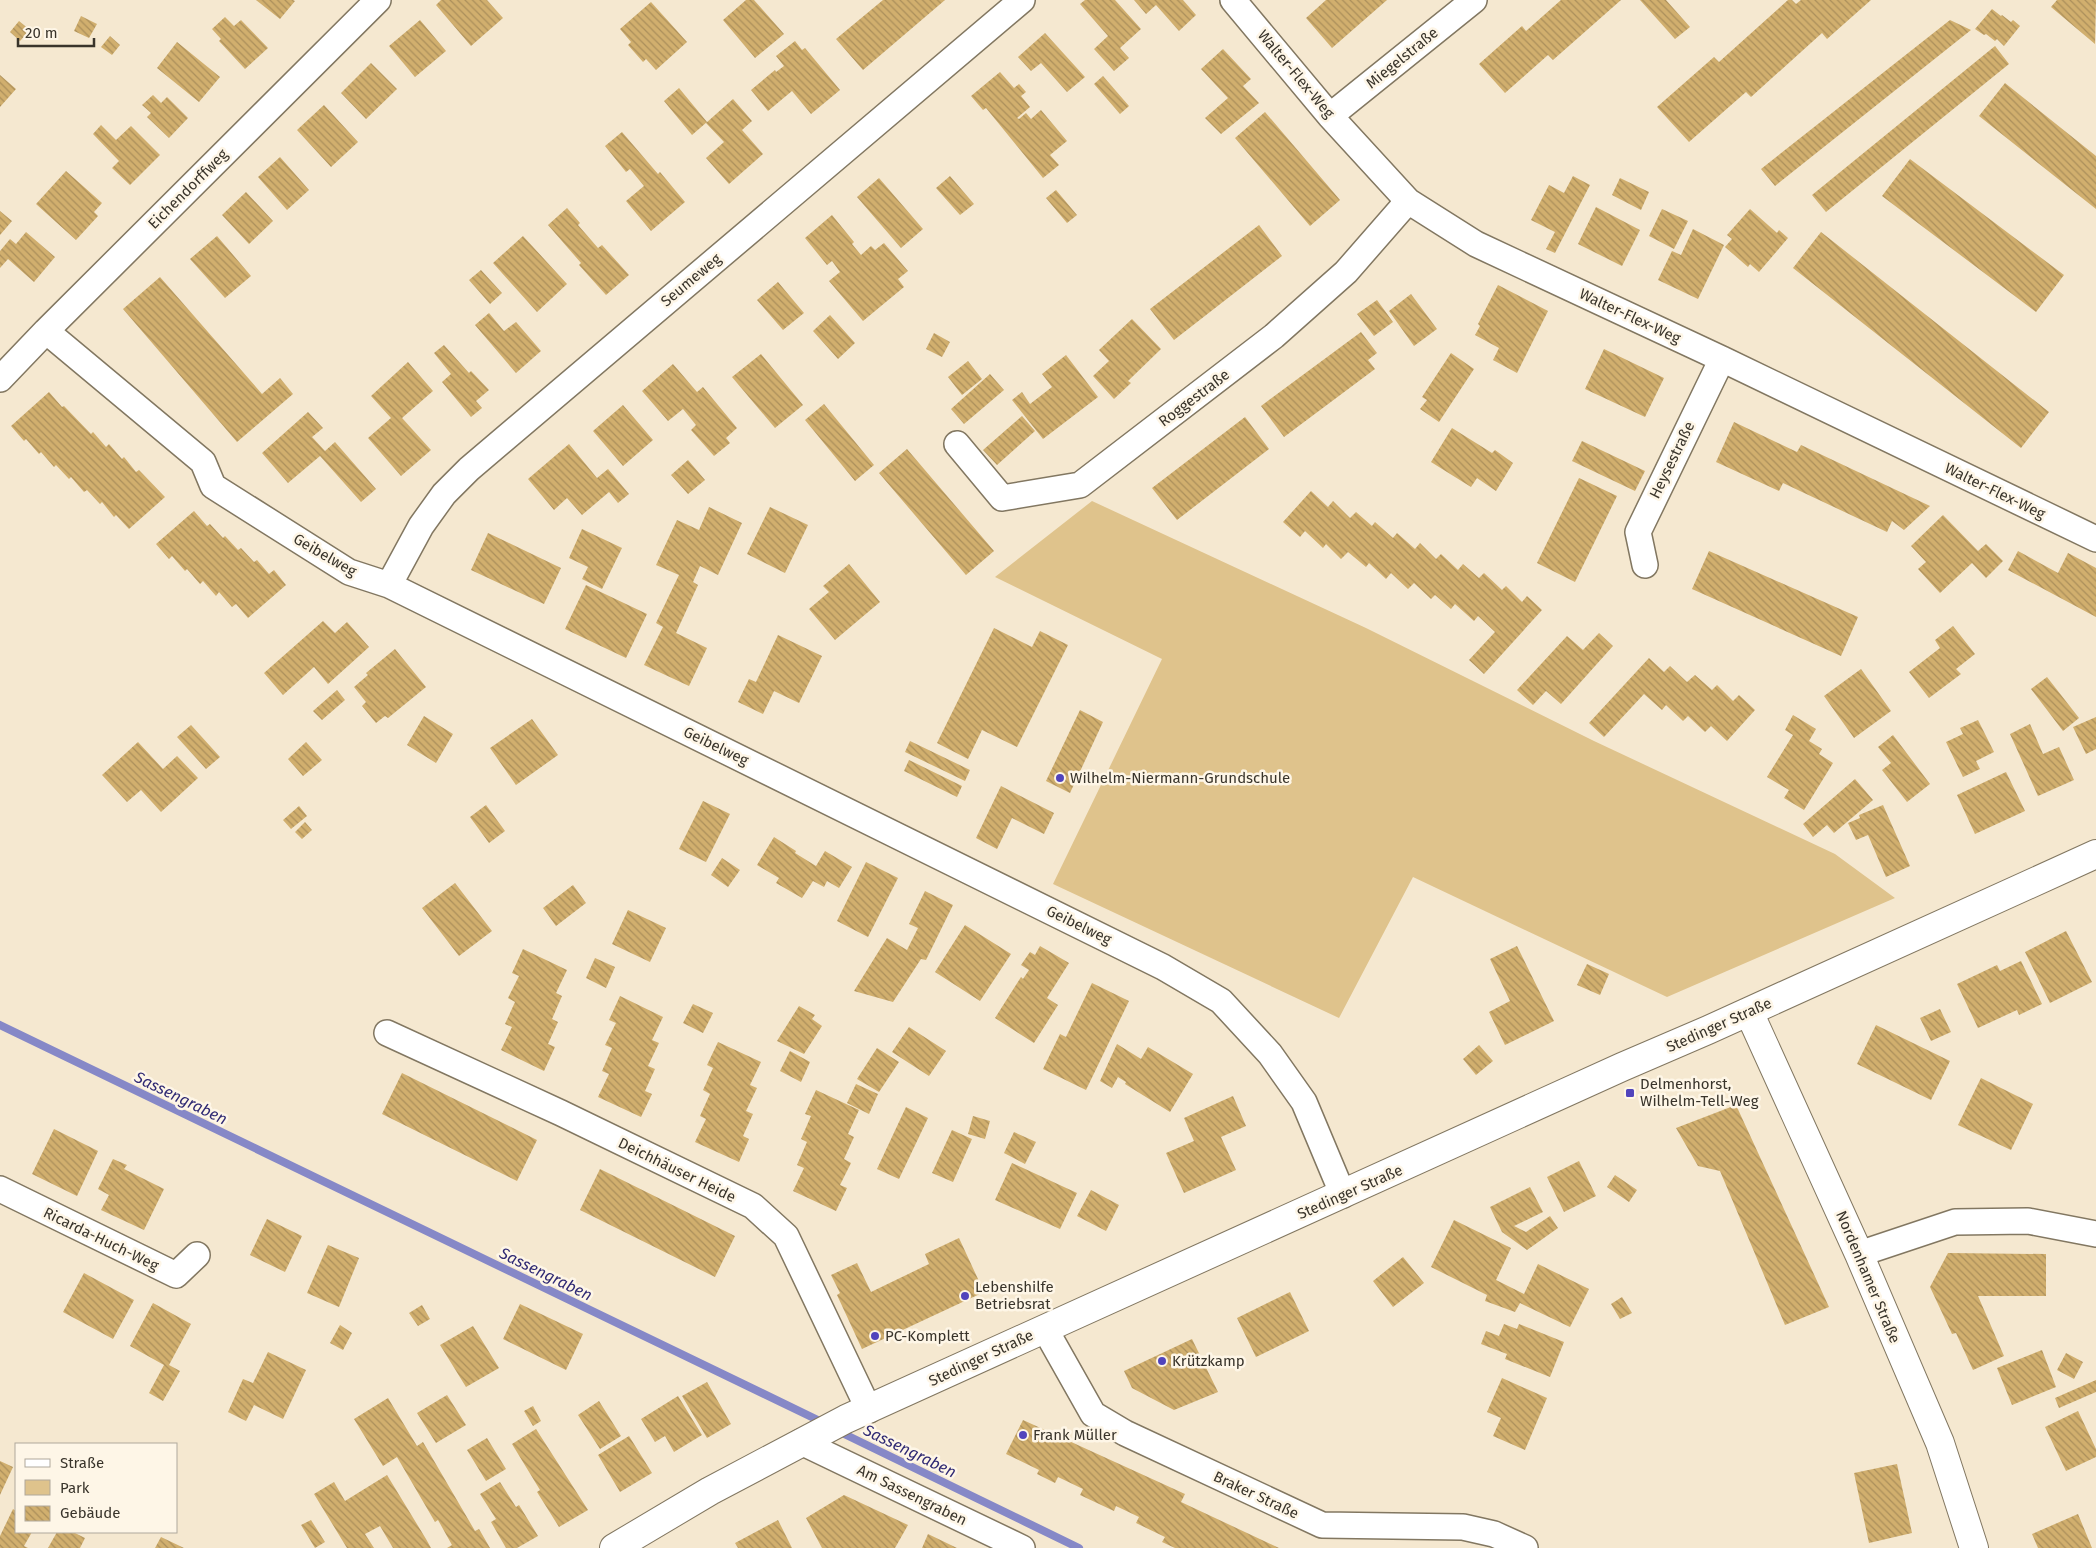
<svg xmlns="http://www.w3.org/2000/svg" width="2096" height="1548" viewBox="0 0 2096 1548" font-family="'Fira Sans',sans-serif">
<style>
.green{fill:#dfc38c}
.lines{fill:none;stroke-linecap:round;stroke-linejoin:round}
.stream{stroke:#8688c7;stroke-width:8}
.building{fill:url(#building-back-hatch)}
.street-casing{stroke:#827761;stroke-width:28}
.secondary-casing{stroke:#827761;stroke-width:30}
.street{stroke:#fff;stroke-width:25}
.secondary{stroke:#fff;stroke-width:28}
.poi-dot{fill:#5144bc;stroke:#fef6e7;stroke-width:2}
.labels{text-anchor:middle;dominant-baseline:central;stroke-width:5;stroke-linejoin:round;paint-order:stroke}
.street-label{font-size:15px;fill:#39342b;stroke:#fef6e7}
.poi-label{font-size:15px;fill:#39342b;stroke:#fef6e7;text-anchor:start}
.water-label{font-size:16px;font-style:italic;fill:#2f2973;stroke:#fef6e7}
</style>
<defs>
<pattern id="building-back-hatch" width="6" height="6" patternUnits="userSpaceOnUse" patternTransform="scale(1.25)"><rect width="6" height="6" fill="#d1af6e"/><path d="M-1 5l2 2M0 0l6 6M5-1l2 2" fill="none" stroke="#ab8f5b"/></pattern>
</defs>
<rect width="100%" height="100%" fill="#f5e8d0"/>
<path class="green" d="M1092,501L1366,628L1594,741L1835,854L1895,898L1667,997L1413,877L1339,1018L1053,884L1162,659L995,577Z"/>
<g class="lines">
<path class="stream" d="M0,1025L824,1423
M838,1431L1079,1548"/>
</g>
<path class="building" d="M256,0H293L295,1L280,19Z
M441,0H487L503,18L471,46L436,5Z
M746,0H754L784,34L755,58L723,20Z
M883,0H945L863,70L836,39Z
M1085,0H1115L1141,29L1120,48L1129,58L1114,71L1094,49L1108,36L1080,4Z
M1134,0H1183L1196,15L1179,31L1156,5L1146,14Z
M1326,0H1387L1332,48L1306,18Z
M1561,0H1621L1553,60L1548,55L1505,93L1479,64L1522,26L1526,31Z
M1640,0H1666L1690,27L1675,39Z
M1788,0H1792L1796,4L1801,0H1871L1827,39L1822,33L1751,97L1746,92L1689,142L1657,107L1714,57L1719,62Z
M2057,0H2096L2095,44L2051,7Z
M651,2L687,42L656,70L646,59L643,62L628,45L631,42L620,29Z
M1992,9L2001,16L2002,15L2011,22L2013,20L2020,26L2004,46L1997,39L1995,41L1986,34L1984,35L1975,29Z
M81,16L97,24L89,38L74,31Z
M225,17L234,26L241,20L268,48L245,69L219,41L221,39L212,29Z
M420,20L446,51L415,77L389,46Z
M1950,20L1971,30L1775,186L1761,169Z
M19,21L30,30L20,41L10,32Z
M1045,33L1085,77L1067,92L1041,63L1031,71L1018,57Z
M110,36L120,45L112,55L101,47Z
M795,41L802,50L805,48L840,90L811,114L792,91L768,111L751,90L775,70L776,72L784,66L776,56Z
M177,42L220,77L199,102L157,68Z
M1995,46L2009,64L1826,212L1812,195Z
M1223,49L1251,79L1243,86L1259,103L1221,134L1205,118L1228,98L1201,69Z
M371,63L397,89L366,119L341,93Z
M1000,72L1014,88L1019,84L1026,92L1021,96L1030,107L1017,118L1019,119L1026,113L1031,119L1041,110L1067,141L1050,155L1059,165L1043,178L986,108L983,110L971,96Z
M0,75L16,89L0,107Z
M1103,76L1129,106L1120,114L1094,84Z
M2005,83L2096,156V209L1979,116Z
M679,88L707,122L692,135L664,101Z
M153,95L161,103L167,97L188,118L169,138L147,117L151,113L142,105Z
M733,99L752,121L742,130L763,154L729,184L706,158L724,142L706,123Z
M324,105L358,142L331,167L297,130Z
M1265,112L1340,200L1310,226L1235,138Z
M101,125L116,140L131,126L160,155L130,185L112,168L119,161L93,134Z
M622,132L658,174L660,172L685,202L651,231L626,201L644,186L630,169L626,172L605,146Z
M280,157L309,190L287,210L258,177Z
M1910,159L2064,275L2036,312L1882,196Z
M66,171L102,203L94,212L98,216L76,240L36,204Z
M950,176L974,204L960,215L936,188Z
M1573,176L1590,185L1555,253L1546,249L1555,232L1531,220L1549,185L1564,193Z
M879,178L923,229L901,248L857,197Z
M1620,178L1649,192L1641,210L1612,195Z
M1056,190L1077,215L1067,223L1046,198Z
M246,192L273,221L249,244L222,215Z
M1596,207L1640,230L1622,266L1578,244Z
M567,208L580,223L578,225L598,248L602,245L629,275L606,295L579,265L581,263L548,225Z
M1662,209L1688,221L1674,249L1649,236Z
M1750,209L1777,233L1779,230L1788,238L1759,272L1750,264L1748,267L1725,247L1732,239L1727,235Z
M0,211L12,221L0,235Z
M832,215L854,242L852,244L861,255L871,246L875,250L884,243L908,271L898,279L904,287L863,321L829,281L840,272L832,261L827,265L805,238Z
M1259,225L1282,256L1174,340L1150,309Z
M1693,229L1724,245L1698,299L1658,280L1672,251L1681,255Z
M26,232L55,257L34,282L8,259L0,268V251L10,239L16,244Z
M1821,232L2049,412L2021,448L1793,268Z
M217,236L251,276L225,298L190,259Z
M523,236L567,284L537,312L493,263Z
M481,270L502,293L490,304L469,280Z
M160,277L262,394L280,378L293,394L237,442L123,309Z
M778,282L804,313L783,330L757,300Z
M1498,285L1548,311L1517,373L1493,360L1499,348L1475,335L1480,326L1478,324Z
M1411,294L1437,329L1414,346L1389,311Z
M1377,300L1393,322L1374,336L1357,314Z
M489,313L504,331L516,322L541,351L516,373L475,325Z
M830,315L855,343L838,359L813,331Z
M1132,319L1161,349L1128,381L1131,383L1114,399L1093,376L1109,361L1099,350Z
M1361,332L1377,353L1368,360L1375,369L1284,437L1261,406Z
M934,333L950,342L942,357L926,349Z
M444,345L469,373L471,371L489,390L476,401L482,408L471,417L442,382L451,374L434,353Z
M1604,349L1664,378L1645,417L1585,389Z
M1451,353L1474,369L1439,422L1420,409L1427,400L1422,397Z
M761,354L803,405L775,428L732,377Z
M1066,355L1098,397L1043,439L1012,400L1022,392L1030,404L1052,387L1042,374Z
M968,361L982,379L962,395L948,377Z
M408,362L433,391L402,418L431,450L401,476L368,438L391,418L371,396Z
M673,364L697,392L703,387L737,428L726,438L730,443L714,456L691,430L696,425L683,409L668,421L642,391Z
M990,374L1004,390L964,424L951,409Z
M49,392L62,407L64,406L91,434L93,432L106,447L109,444L122,459L124,457L136,472L139,470L165,497L129,529L116,515L114,517L102,502L100,504L87,490L84,492L71,477L69,479L56,465L54,467L41,452L39,454L26,439L24,441L11,426Z
M824,404L874,465L855,481L805,420Z
M623,405L653,440L623,466L593,431Z
M308,412L323,428L312,437L325,451L335,442L376,489L361,502L320,456L288,483L262,453Z
M1022,416L1035,431L997,465L983,450Z
M1245,417L1269,449L1177,520L1152,488Z
M1734,422L1797,452L1801,445L1930,506L1904,530L1892,521L1887,532L1783,483L1779,491L1716,462Z
M1452,428L1492,453L1495,450L1513,463L1496,491L1477,478L1471,487L1431,462Z
M1582,441L1645,471L1635,491L1572,461Z
M569,444L597,478L608,469L629,494L618,503L609,492L582,515L567,498L554,510L528,479Z
M907,449L994,551L966,575L879,473Z
M688,460L705,480L688,494L671,475Z
M1579,478L1617,496L1575,582L1537,563Z
M1311,491L1328,507L1333,501L1350,518L1356,512L1372,526L1375,522L1393,538L1397,533L1415,549L1420,543L1436,559L1441,554L1458,570L1463,564L1479,578L1484,573L1502,590L1506,586L1522,602L1527,596L1542,610L1484,674L1469,660L1495,632L1478,616L1474,621L1455,604L1451,609L1435,595L1431,599L1414,583L1408,589L1391,573L1386,579L1369,563L1366,567L1348,552L1341,559L1326,544L1323,548L1305,531L1300,537L1283,522Z
M709,507L742,523L718,575L700,566L693,582L698,585L676,633L707,648L689,686L644,665L663,627L656,623L679,575L656,565L677,520L699,530Z
M770,507L808,525L785,573L747,554Z
M194,511L207,526L210,524L223,538L225,536L238,550L241,548L254,562L257,560L269,574L274,570L286,585L248,618L236,604L232,607L219,592L216,596L203,581L200,584L187,569L185,571L172,556L169,559L156,544Z
M1943,515L1978,551L1986,544L2003,561L1986,578L1972,563L1940,593L1918,569L1926,562L1911,546Z
M582,529L622,548L602,589L582,579L588,567L569,558Z
M488,533L561,568L544,604L471,570Z
M1709,551L1858,617L1841,656L1692,589Z
M2018,551L2058,573L2068,553L2096,568V617L2008,570Z
M849,564L880,602L835,640L809,609L829,592L823,586Z
M586,585L647,614L626,658L565,629Z
M323,621L335,633L347,622L369,647L328,684L314,667L283,695L264,673Z
M1953,626L1975,654L1956,669L1961,674L1929,698L1909,672L1940,648L1935,640Z
M994,628L1032,647L1040,631L1068,645L1017,747L982,730L968,759L937,743Z
M1599,633L1613,646L1561,704L1546,691L1533,705L1517,690L1567,636L1583,650Z
M778,635L822,656L799,703L774,691L763,714L738,702L749,679L756,682Z
M395,649L426,687L388,718L385,716L376,723L362,706L366,702L354,687L368,675L366,673Z
M1649,658L1664,672L1670,666L1687,682L1695,675L1712,690L1717,685L1733,701L1739,695L1755,710L1727,741L1711,726L1705,732L1688,716L1683,721L1666,705L1662,710L1644,694L1604,737L1589,723Z
M1861,669L1891,711L1854,738L1824,696Z
M2047,677L2079,718L2063,731L2031,689Z
M337,690L345,700L322,720L313,711Z
M1080,710L1103,722L1070,793L1046,781Z
M1793,715L1816,729L1809,741L1822,749L1819,754L1833,763L1804,810L1784,798L1789,790L1767,777L1793,735L1785,730Z
M424,716L453,734L436,763L407,745Z
M2096,717V749L2086,754L2073,727Z
M532,719L558,755L516,785L490,748Z
M1978,720L1994,752L1976,761L1980,769L1963,777L1946,742L1963,734L1960,728Z
M2030,724L2043,754L2059,747L2074,780L2038,796L2010,734Z
M191,725L220,757L206,769L177,737Z
M1893,735L1930,784L1907,802L1882,770L1891,763L1878,747Z
M910,741L970,770L965,781L905,752Z
M138,742L163,769L177,756L198,778L161,812L141,790L127,802L102,775Z
M306,742L322,760L303,776L288,759Z
M909,760L962,786L957,797L904,771Z
M2006,772L2025,811L1975,834L1957,795Z
M1855,779L1873,800L1834,833L1827,825L1813,837L1803,824Z
M1001,786L1054,813L1044,834L1012,818L997,849L976,838Z
M703,801L730,814L706,862L679,849Z
M486,805L505,831L489,843L470,817Z
M1883,805L1910,866L1886,877L1868,835L1856,840L1848,823L1860,818L1859,815Z
M299,806L307,816L291,829L283,820Z
M305,822L312,830L302,839L295,832Z
M774,837L796,851L795,853L816,866L825,851L852,867L839,888L827,881L824,887L813,881L802,898L776,883L779,878L757,865Z
M722,858L740,870L728,887L711,875Z
M866,862L898,878L868,937L837,921Z
M455,883L492,931L459,956L422,908Z
M573,885L586,903L556,926L543,908Z
M925,891L953,905L926,960L921,959L893,1002L854,991L887,938L907,950L918,928L909,924Z
M628,910L666,928L650,962L612,944Z
M965,925L1011,954L980,1001L935,972Z
M2066,931L2092,982L2050,1003L2025,952Z
M1040,946L1069,963L1047,998L1058,1005L1034,1043L995,1018L1021,977L1023,979L1029,970L1021,965L1030,952L1035,955Z
M1517,946L1554,1021L1505,1045L1489,1012L1510,1001L1490,959Z
M523,949L567,970L556,993L562,996L552,1019L558,1022L548,1044L555,1047L544,1071L501,1050L512,1027L505,1024L515,1002L508,998L519,976L512,973Z
M595,958L615,967L606,988L586,978Z
M2021,961L2042,1004L2019,1015L2017,1010L1978,1028L1957,984L1997,965L2000,971Z
M1587,964L1609,974L1600,995L1577,985Z
M1092,983L1129,1001L1086,1090L1043,1069L1060,1034L1066,1037Z
M620,996L663,1017L652,1040L659,1043L648,1066L655,1069L645,1091L652,1094L641,1117L598,1097L609,1074L602,1071L612,1048L605,1045L616,1023L609,1020Z
M693,1004L713,1013L703,1033L683,1023Z
M799,1006L815,1015L812,1019L822,1026L804,1054L777,1041Z
M1940,1009L1951,1032L1931,1041L1920,1018Z
M1876,1025L1950,1061L1931,1100L1857,1064Z
M909,1027L946,1051L929,1076L892,1052Z
M718,1042L761,1062L750,1085L757,1088L746,1111L753,1114L743,1136L749,1139L739,1162L695,1142L706,1119L700,1116L710,1094L703,1090L713,1068L707,1065Z
M1117,1044L1141,1059L1148,1047L1193,1074L1170,1112L1125,1084L1126,1082L1118,1077L1112,1088L1100,1081Z
M1479,1045L1493,1061L1476,1075L1463,1059Z
M877,1048L899,1062L879,1092L857,1079Z
M790,1051L810,1062L801,1082L780,1071Z
M402,1073L537,1140L517,1181L382,1114Z
M1981,1078L2033,1104L2011,1150L1958,1125Z
M856,1084L878,1094L869,1114L847,1103Z
M816,1090L859,1110L848,1134L854,1137L844,1159L851,1163L840,1185L847,1188L836,1211L793,1191L804,1168L797,1165L807,1142L801,1139L811,1116L805,1114Z
M1233,1096L1246,1126L1221,1137L1236,1170L1184,1193L1166,1153L1194,1141L1184,1118Z
M1736,1105L1829,1307L1785,1325L1720,1171L1698,1166L1676,1128Z
M906,1107L928,1118L899,1179L877,1169Z
M973,1116L990,1121L985,1139L968,1134Z
M54,1129L98,1151L77,1196L32,1174Z
M952,1130L972,1139L953,1182L932,1173Z
M1014,1132L1036,1142L1025,1164L1004,1153Z
M113,1159L127,1165L124,1169L164,1189L144,1230L101,1210L109,1195L98,1189Z
M1579,1161L1596,1196L1564,1212L1547,1177Z
M1012,1163L1077,1193L1060,1229L995,1200Z
M600,1169L735,1236L715,1277L580,1210Z
M1615,1175L1637,1190L1629,1202L1607,1187Z
M1530,1187L1543,1212L1514,1226L1526,1232L1550,1216L1558,1228L1527,1250L1502,1232L1490,1207Z
M1091,1190L1119,1205L1106,1231L1077,1216Z
M267,1219L302,1236L285,1272L250,1255Z
M1454,1220L1511,1248L1496,1280L1524,1294L1538,1264L1589,1289L1570,1327L1520,1303L1515,1312L1485,1301L1487,1295L1431,1267Z
M959,1238L984,1292L862,1349L837,1295L840,1293L831,1275L857,1263L871,1292L929,1264L925,1254Z
M328,1245L359,1258L339,1307L307,1293Z
M1948,1253L2046,1254V1296H1978L2004,1356L1973,1370L1956,1333L1952,1334L1930,1287Z
M1403,1257L1424,1283L1393,1307L1373,1281Z
M84,1273L134,1300L113,1339L63,1312Z
M1290,1292L1309,1331L1256,1357L1237,1318Z
M1622,1297L1632,1313L1620,1319L1611,1304Z
M153,1303L191,1324L169,1365L180,1371L163,1401L149,1393L164,1365L130,1346Z
M520,1304L583,1334L566,1370L503,1339Z
M422,1305L430,1319L418,1326L409,1313Z
M1504,1324L1517,1329L1519,1324L1564,1342L1550,1377L1505,1359L1507,1354L1481,1344L1486,1331L1499,1336Z
M340,1325L352,1333L343,1350L330,1343Z
M473,1326L499,1368L466,1387L440,1345Z
M1192,1339L1218,1392L1174,1410L1132,1388L1124,1371Z
M2042,1350L2056,1387L2012,1405L1997,1368Z
M268,1352L306,1370L283,1419L254,1405L246,1421L228,1412L243,1379L253,1383Z
M2066,1353L2083,1362L2074,1379L2057,1370Z
M1502,1378L1547,1398L1525,1450L1493,1436L1501,1418L1487,1412Z
M2096,1380V1392L2059,1408L2055,1398Z
M707,1382L731,1424L707,1438L682,1396Z
M447,1395L466,1425L436,1443L417,1413Z
M678,1396L702,1435L674,1452L665,1436L655,1442L641,1419Z
M388,1398L417,1446L423,1442L475,1531L479,1529L490,1548H447L452,1545L438,1520L435,1522L397,1457L383,1466L354,1419Z
M599,1401L621,1436L600,1449L578,1415Z
M533,1406L541,1421L533,1426L524,1411Z
M2078,1411L2096,1449V1457L2066,1471L2045,1427Z
M1023,1420L1185,1494L1181,1502L1279,1548H1175L1162,1542L1165,1537L1136,1523L1139,1517L1116,1506L1114,1511L1080,1495L1083,1489L1058,1477L1055,1483L1037,1474L1039,1470L1006,1454Z
M536,1429L588,1510L559,1527L537,1492L540,1490L512,1444Z
M629,1436L652,1473L620,1492L598,1455Z
M487,1438L506,1469L486,1481L467,1450Z
M0,1461L13,1467L0,1495Z
M1897,1464L1912,1533L1869,1543L1854,1473Z
M387,1475L426,1539L431,1548H393L380,1526L365,1534L374,1548H347L314,1494L334,1482L345,1501Z
M500,1482L516,1507L519,1505L538,1536L517,1548H506L491,1522L496,1519L480,1494Z
M844,1495L908,1525L895,1548H822L806,1518Z
M13,1509L16,1511V1532H32L24,1546L28,1548H0V1536Z
M2078,1514L2092,1548H2038L2032,1534Z
M311,1520L325,1542L315,1548L301,1525Z
M778,1520L792,1548H738L735,1543Z
M57,1532H73L85,1538L80,1548H48Z
M928,1534L957,1548H922Z
M161,1537L184,1548H155Z"/>
<g class="lines">
<defs>
<path id="street" d="M1233,0L1330,116L1408,201L1476,244L1722,359L2096,539
M1330,116L1474,0
M46,331L203,462L213,486L349,572L389,585L1163,967L1221,1001L1270,1054L1304,1102L1343,1195
M0,379L46,331L378,0
M957,444L1002,498L1080,485L1274,336L1346,272L1408,201
M1645,565L1638,532L1722,359
M389,585L421,526L444,494L469,469L1022,0
M387,1033L561,1113L753,1206L786,1236L869,1410
M0,1189L176,1275L197,1255
M1859,1254L1955,1222L2028,1221L2096,1234
M1045,1329L1093,1414L1125,1433L1322,1525L1463,1527L1494,1534L1525,1548
M801,1442L1022,1548"/>
<path id="secondary" d="M1749,1012L1859,1254L1940,1443L1974,1548
M614,1548L710,1491L846,1419L1622,1067L1708,1030L2096,854"/>
</defs>
<use href="#street" class="street-casing"/>
<use href="#secondary" class="secondary-casing"/>
<use href="#street" class="street"/>
<use href="#secondary" class="secondary"/>
</g>
<g class="poi-dot">
<circle cx="1060" cy="778" r="5"/>
<rect x="1625" y="1088" width="10" height="10" rx="2.5"/>
<circle cx="965" cy="1296" r="5"/>
<circle cx="875" cy="1336" r="5"/>
<circle cx="1162" cy="1361" r="5"/>
<circle cx="1023" cy="1435" r="5"/>
</g>
<g class="labels">
<g class="street-label">
<text transform="translate(1402 58) rotate(-39)">Miegelstraße</text>
<text transform="translate(1296 74) rotate(50)">Walter-Flex-Weg</text>
<text transform="translate(188 189) rotate(-45)">Eichendorffweg</text>
<text transform="translate(691 280) rotate(-40)">Seumeweg</text>
<text transform="translate(1630 316) rotate(25)">Walter-Flex-Weg</text>
<text transform="translate(1194 398) rotate(-37)">Roggestraße</text>
<text transform="translate(1672 460) rotate(-64)">Heysestraße</text>
<text transform="translate(1995 491) rotate(26)">Walter-Flex-Weg</text>
<text transform="translate(325 555) rotate(30)">Geibelweg</text>
<text transform="translate(716 746) rotate(26)">Geibelweg</text>
<text transform="translate(1079 925) rotate(26)">Geibelweg</text>
<text transform="translate(1719 1025) rotate(-24)">Stedinger Straße</text>
<text transform="translate(677 1170) rotate(26)">Deichhäuser Heide</text>
<text transform="translate(1350 1192) rotate(-24)">Stedinger Straße</text>
<text transform="translate(101 1239) rotate(26)">Ricarda-Huch-Weg</text>
<text transform="translate(1868 1277) rotate(67)">Nordenhamer Straße</text>
<text transform="translate(981 1358) rotate(-25)">Stedinger Straße</text>
<text transform="translate(912 1495) rotate(26)">Am Sassengraben</text>
<text transform="translate(1256 1495) rotate(25)">Braker Straße</text>
</g>
<g class="poi-label">
<text x="1070" y="778">Wilhelm-Niermann-Grundschule</text>
<text x="1640" y="1084">Delmenhorst,<tspan x="1640" dy="17">Wilhelm-Tell-Weg</tspan></text>
<text x="975" y="1287">Lebenshilfe<tspan x="975" dy="17">Betriebsrat</tspan></text>
<text x="885" y="1336">PC-Komplett</text>
<text x="1172" y="1361">Krützkamp</text>
<text x="1033" y="1435">Frank Müller</text>
</g>
<g class="water-label">
<text transform="translate(181 1098) rotate(26)">Sassengraben</text>
<text transform="translate(546 1274) rotate(26)">Sassengraben</text>
<text transform="translate(910 1451) rotate(26)">Sassengraben</text>
</g>
</g>
<rect x="15" y="1443" width="162" height="90" fill="#fef6e7" stroke="#afa89c"/>
<rect x="25" y="1459" width="25" height="8" fill="#ffffff" stroke="#afa89c"/>
<text x="60" y="1468" font-size="15" fill="#39342b">Straße</text>
<rect x="25" y="1480" width="25" height="15" fill="#dfc38c" stroke="#afa89c"/>
<text x="60" y="1493" font-size="15" fill="#39342b">Park</text>
<rect x="25" y="1506" width="25" height="15" fill="url(#building-back-hatch)" stroke="#afa89c"/>
<text x="60" y="1518" font-size="15" fill="#39342b">Gebäude</text>
<path d="M18 38v8h76v-8" fill="none" stroke="#39342b" stroke-width="2.5"/>
<text x="25" y="38" font-size="15" fill="#39342b" stroke="#fef6e7" stroke-width="4" paint-order="stroke">20 m</text>
</svg>
